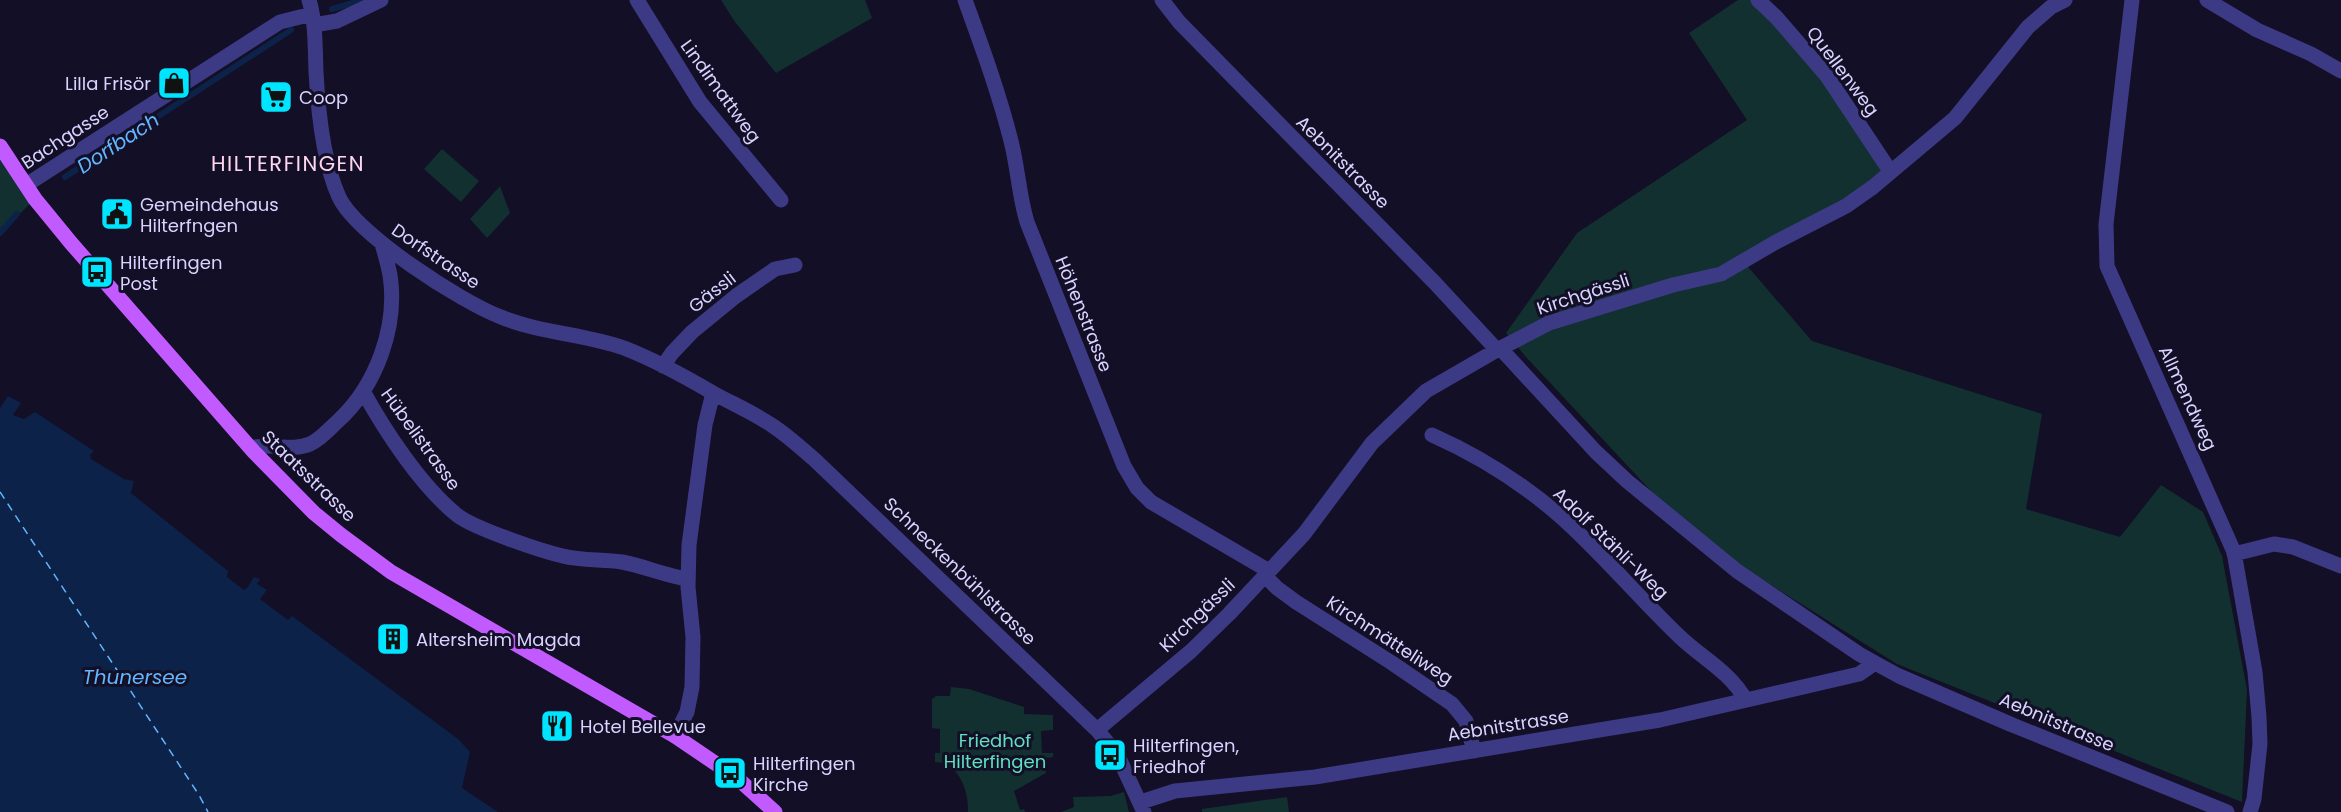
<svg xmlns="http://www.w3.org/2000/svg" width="2341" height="812" viewBox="0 0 2341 812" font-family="Poppins,sans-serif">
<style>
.green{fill:#12302f}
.water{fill:#0c2248}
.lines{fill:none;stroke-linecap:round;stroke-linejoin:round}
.stream{stroke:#0c2248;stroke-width:6}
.ferry{stroke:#62b6ff;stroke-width:1.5;stroke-dasharray:8 6;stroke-linecap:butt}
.minor{stroke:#3d3a85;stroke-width:15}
.major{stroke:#c25bff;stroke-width:15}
.labels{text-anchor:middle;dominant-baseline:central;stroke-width:6;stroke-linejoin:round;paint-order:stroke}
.street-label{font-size:18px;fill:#d9d4ff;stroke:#130f26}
.poi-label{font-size:18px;fill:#d9d4ff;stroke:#130f26;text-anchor:start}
.park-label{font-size:18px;fill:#5fe0c0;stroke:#130f26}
.water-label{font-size:20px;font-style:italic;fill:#62b6ff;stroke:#130f26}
.quarter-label{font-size:21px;letter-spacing:1.5px;fill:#ffd6f0;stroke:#130f26}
</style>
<rect width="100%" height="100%" fill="#130f26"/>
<path class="green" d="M721,0H865L872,18L776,73L735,22Z
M1738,0H1758L1776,17L1890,171L1743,261L1812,341L2042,414L2026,509L2120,537L2161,485L2203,512L2222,556L2247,690L2242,802L1897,664L1694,537L1526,357L1506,333L1577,233L1747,120L1689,33Z
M0,148L35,199L0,233Z
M442,149L479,181L461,202L424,169Z
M500,186L510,213L487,238L470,219Z
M951,687L969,689L1024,707V714L1053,715V730L1041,731L1042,753H1053V757L1045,758L1046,773L1014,791L1020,810L1024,809L1025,812H968C969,792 959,762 935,762V753H940V729L932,728V699L936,696H950Z
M1124,792L1129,812H1061L1074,807L1073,797L1111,796Z
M1287,797L1289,812H1202V809Z"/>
<path class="water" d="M8,396L21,403L13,415L24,419L35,412L94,451L90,455L91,459L124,479L134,481L131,493L228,571L227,577L244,590L247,588L254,577L260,579L257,584L267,590L260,599L288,620L292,616L458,739L470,752L462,788L498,812H0V408Z"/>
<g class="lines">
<path class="stream" d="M332,9L363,0
M65,177L291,30
M0,233L17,214"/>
<path class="ferry" d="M0,492L199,795L208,812"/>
<path class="minor" d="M309,0C316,23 315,48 316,72C318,110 323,162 339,197C356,234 461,302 501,317C540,333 584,334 624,348C655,360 684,376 713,393C733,404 754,413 773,426C788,436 801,448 815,460L1097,730L1117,754L1144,812
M637,0L700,102L781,200
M965,0C982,47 999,93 1011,141C1018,168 1019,196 1027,222L1124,466L1137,488L1151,502L1269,571
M1162,0L1179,22L1435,283L1497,350
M1758,0L1776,17L1827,76L1890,171
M2132,0L2106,224L2107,266L2234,552L2255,672L2259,717L2260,744L2254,799L2250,812
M2207,0L2257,30L2311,54L2341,71
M314,25L337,21L381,0
M26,185L269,29L280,22L312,14
M1500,348L1596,452L1627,481L1737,571L1859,654L1875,663
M663,366L672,353L692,332L736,296L775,269L795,265
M363,391C385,431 421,486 457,515C473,528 541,551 563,556C582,561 602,559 622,562C644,566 666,576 688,579
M1432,435C1477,455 1522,483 1560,516C1602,553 1639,598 1680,637C1702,658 1730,672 1745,699
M251,448C270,442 291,452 310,444C321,439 329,429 338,421C376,386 398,327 390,275C388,265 385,254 382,244
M2234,554L2274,544L2293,547L2341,566
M1265,576L1277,588L1296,602L1392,663L1452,704L1466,721L1474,751
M1097,730L1191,651L1229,614L1304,534L1372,443L1426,391L1497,350L1549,323L1673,285L1721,274L1776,242L1846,206L1873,187L1955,118L2028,27L2051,7L2065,0
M675,736L687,712L692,687L693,637L688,587L689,545L705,425L713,393
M1141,802L1175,791L1315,777L1660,720L1859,674L1875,663L1899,676L2010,724L2227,812"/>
<path class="major" d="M0,146L35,199L71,243L254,452L314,513L341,535L391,572L675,736L737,778L775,812"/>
</g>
<defs>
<symbol id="shop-square" viewBox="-11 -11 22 22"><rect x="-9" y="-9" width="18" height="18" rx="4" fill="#00e5ff" stroke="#130f26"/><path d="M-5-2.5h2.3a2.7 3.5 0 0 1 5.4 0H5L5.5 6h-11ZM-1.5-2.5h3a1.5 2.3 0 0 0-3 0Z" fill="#111"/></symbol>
<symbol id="supermarket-square" viewBox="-11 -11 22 22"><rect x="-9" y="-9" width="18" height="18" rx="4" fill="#00e5ff" stroke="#130f26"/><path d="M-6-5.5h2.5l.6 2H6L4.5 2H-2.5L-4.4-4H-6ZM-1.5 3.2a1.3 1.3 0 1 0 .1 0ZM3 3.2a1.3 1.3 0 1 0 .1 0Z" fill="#111"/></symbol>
<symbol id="civic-square" viewBox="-11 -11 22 22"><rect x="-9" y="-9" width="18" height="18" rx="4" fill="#00e5ff" stroke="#130f26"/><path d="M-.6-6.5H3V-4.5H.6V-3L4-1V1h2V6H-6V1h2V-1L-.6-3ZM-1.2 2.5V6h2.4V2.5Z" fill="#111"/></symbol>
<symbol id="bus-square" viewBox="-11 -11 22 22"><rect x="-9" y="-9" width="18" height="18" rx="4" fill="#00e5ff" stroke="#130f26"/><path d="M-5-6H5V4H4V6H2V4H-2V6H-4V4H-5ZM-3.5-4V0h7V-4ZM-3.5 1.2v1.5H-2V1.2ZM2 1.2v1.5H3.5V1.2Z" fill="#111"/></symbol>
<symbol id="building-square" viewBox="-11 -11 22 22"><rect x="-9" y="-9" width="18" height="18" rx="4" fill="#00e5ff" stroke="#130f26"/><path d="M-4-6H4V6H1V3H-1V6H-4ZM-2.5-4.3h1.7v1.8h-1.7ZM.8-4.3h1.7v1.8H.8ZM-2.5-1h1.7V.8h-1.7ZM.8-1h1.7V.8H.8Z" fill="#111"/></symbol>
<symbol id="restaurant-square" viewBox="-11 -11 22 22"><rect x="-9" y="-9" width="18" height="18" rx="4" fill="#00e5ff" stroke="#130f26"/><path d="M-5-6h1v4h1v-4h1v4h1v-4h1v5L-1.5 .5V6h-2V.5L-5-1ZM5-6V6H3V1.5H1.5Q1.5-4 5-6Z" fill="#111"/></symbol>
</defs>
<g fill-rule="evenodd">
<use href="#shop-square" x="155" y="64" width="38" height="38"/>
<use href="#supermarket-square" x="257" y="78" width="38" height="38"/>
<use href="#civic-square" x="98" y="195" width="38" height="38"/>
<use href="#bus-square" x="78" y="253" width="38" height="38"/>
<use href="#building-square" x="374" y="620" width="38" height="38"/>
<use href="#restaurant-square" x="538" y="707" width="38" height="38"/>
<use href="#bus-square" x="1091" y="736" width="38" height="38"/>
<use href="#bus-square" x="711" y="754" width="38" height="38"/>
</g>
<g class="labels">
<g class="street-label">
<text transform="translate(1843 71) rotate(53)">Quellenweg</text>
<text transform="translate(721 91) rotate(54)">Lindimattweg</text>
<text transform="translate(65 137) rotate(-33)">Bachgasse</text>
<text transform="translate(1343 162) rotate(45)">Aebnitstrasse</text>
<text transform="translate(436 256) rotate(34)">Dorfstrasse</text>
<text transform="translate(712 292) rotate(-38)">Gässli</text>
<text transform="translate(1583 294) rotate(-18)">Kirchgässli</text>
<text transform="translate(1084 314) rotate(68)">Höhenstrasse</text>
<text transform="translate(2188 398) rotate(65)">Allmendweg</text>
<text transform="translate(421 439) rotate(54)">Hübelistrasse</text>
<text transform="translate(309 476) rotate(44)">Staatsstrasse</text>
<text transform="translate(1611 543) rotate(44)">Adolf Stähli-Weg</text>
<text transform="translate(960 571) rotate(44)">Schneckenbühlstrasse</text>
<text transform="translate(1197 615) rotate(-44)">Kirchgässli</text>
<text transform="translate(1390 640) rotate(33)">Kirchmätteliweg</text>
<text transform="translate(2057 722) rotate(23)">Aebnitstrasse</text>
<text transform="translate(1508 725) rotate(-9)">Aebnitstrasse</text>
</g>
<g class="poi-label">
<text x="151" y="83" text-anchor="end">Lilla Frisör</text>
<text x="299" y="97">Coop</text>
<text x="140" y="204">Gemeindehaus<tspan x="140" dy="21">Hilterfngen</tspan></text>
<text x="120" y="262">Hilterfingen<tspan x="120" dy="21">Post</tspan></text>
<text x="416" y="639">Altersheim Magda</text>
<text x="580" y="726">Hotel Bellevue</text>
<text x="1133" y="745">Hilterfingen,<tspan x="1133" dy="21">Friedhof</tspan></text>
<text x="753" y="763">Hilterfingen<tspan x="753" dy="21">Kirche</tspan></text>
</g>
<g class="park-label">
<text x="995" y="740">Friedhof<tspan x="995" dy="21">Hilterfingen</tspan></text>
</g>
<g class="water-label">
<text transform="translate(118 143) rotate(-33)">Dorfbach</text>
<text x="135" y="677">Thunersee</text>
</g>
<g class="quarter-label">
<text x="288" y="163">HILTERFINGEN</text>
</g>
</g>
</svg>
